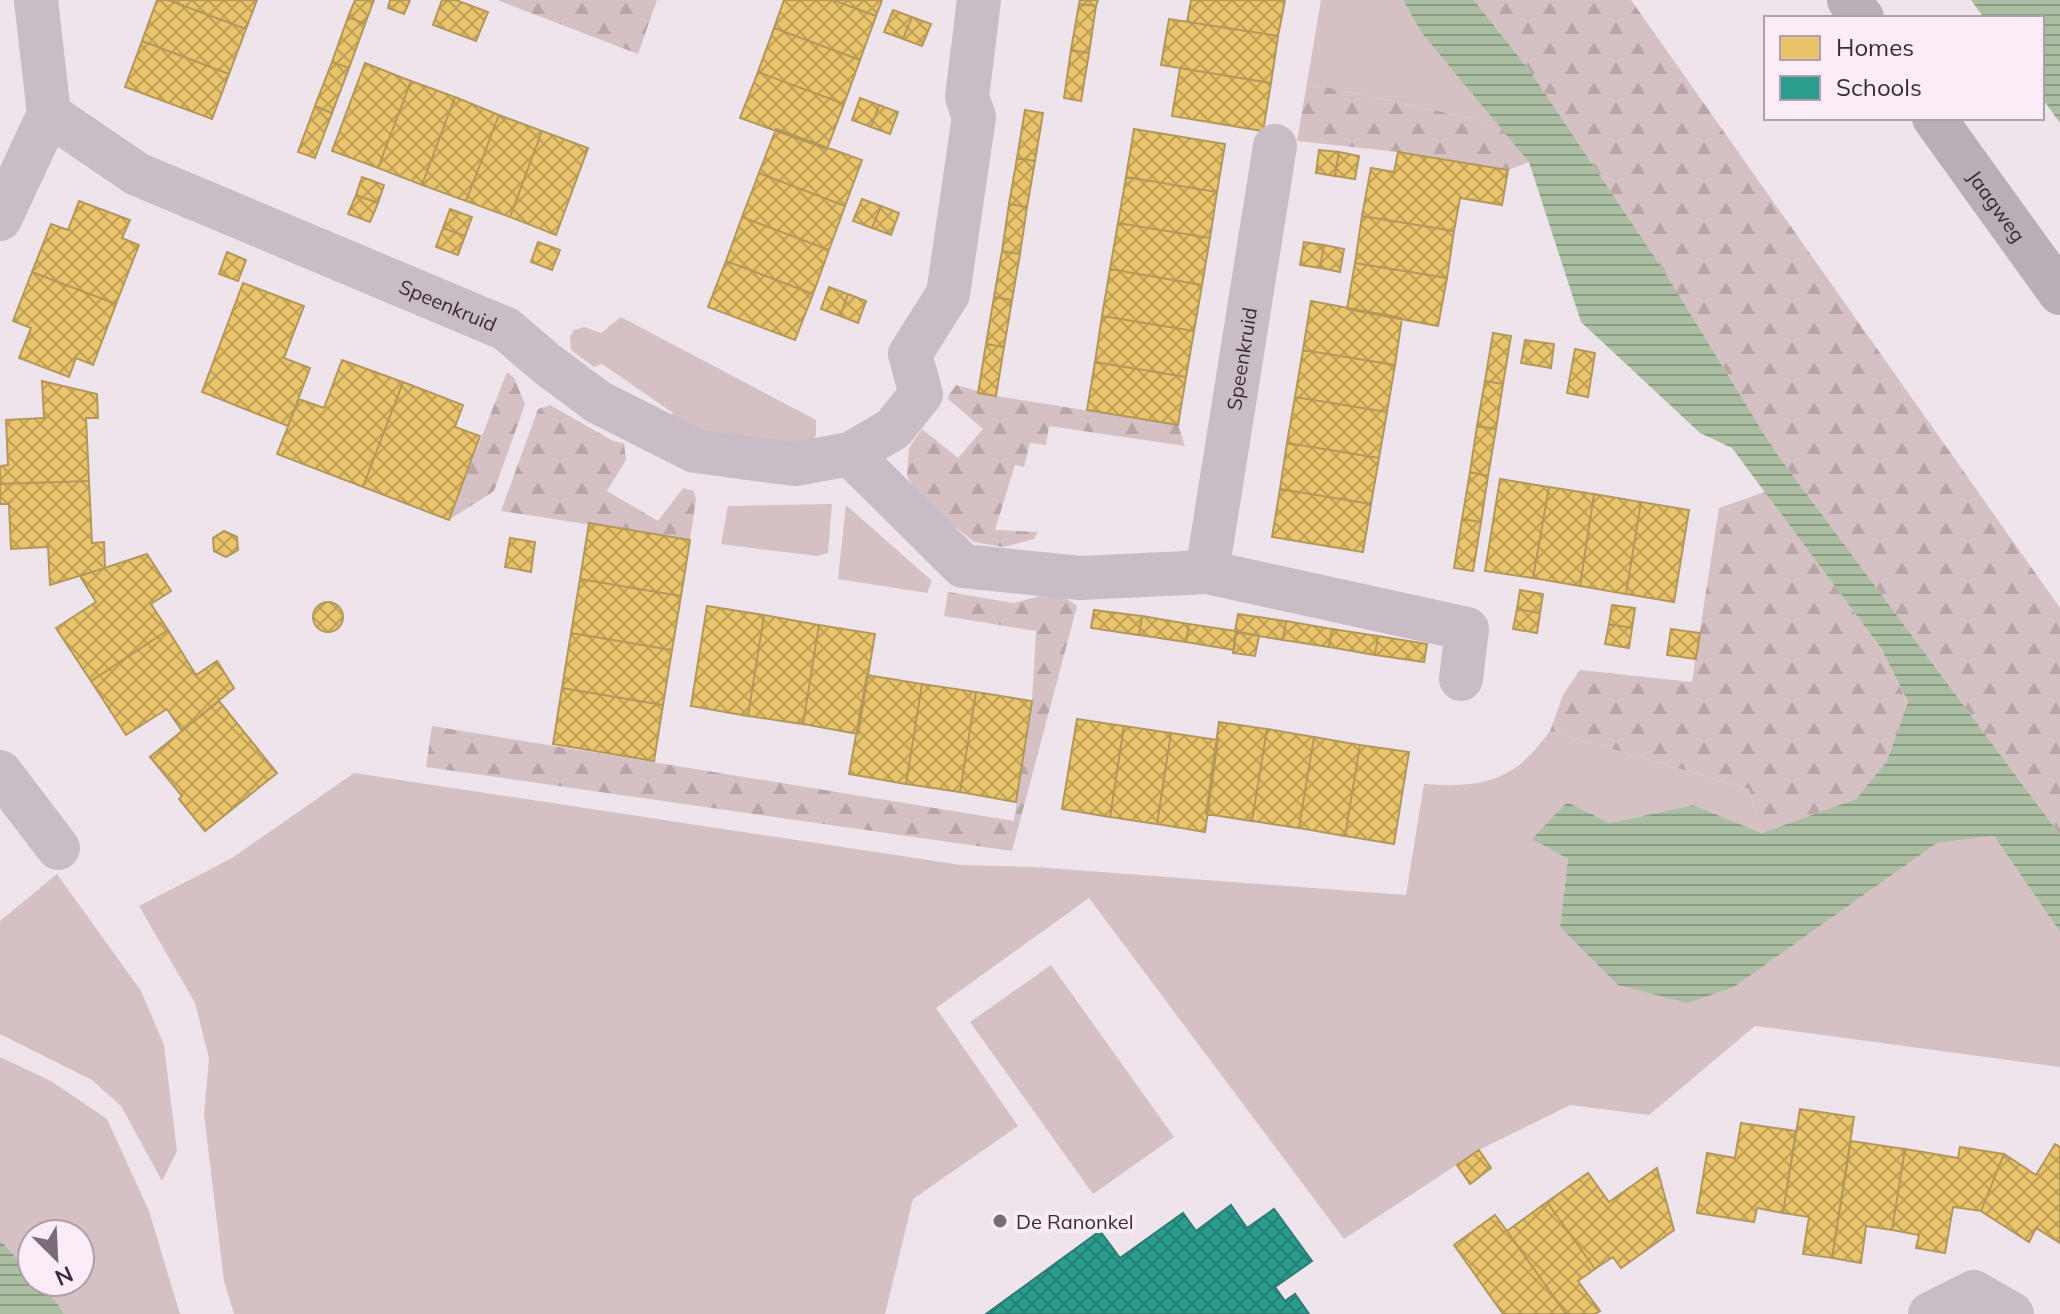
<svg xmlns="http://www.w3.org/2000/svg" width="2060" height="1314" viewBox="0 0 2060 1314" font-family="Mulish,sans-serif">
<style>
.grass{fill:#d5c0c3}
.forest{fill:url(#forest-firs)}
.water{fill:url(#water-rules)}
.homes{fill:url(#homes-cross-hatch);stroke:#b4965b;stroke-width:2}
.schools{fill:url(#schools-cross-hatch);stroke:#2e7b75;stroke-width:2}
.lines{fill:none;stroke-linecap:round;stroke-linejoin:round}
.street{stroke:#c8bdc7;stroke-width:44}
.secondary{stroke:#b8aeb7;stroke-width:44}
.poi-dot{fill:#786c78;stroke:#faedf7;stroke-width:3}
.labels{text-anchor:middle;dominant-baseline:central;stroke-width:8;stroke-linejoin:round;paint-order:stroke}
.street-label{font-size:20px;fill:#392b39;stroke:#faedf7}
.poi-label{font-size:20px;fill:#392b39;stroke:#faedf7;text-anchor:start}
</style>
<defs>
<pattern id="forest-firs" width="22" height="20" patternUnits="userSpaceOnUse" patternTransform="scale(2)"><rect width="22" height="20" fill="#d5c0c3"/><path d="M5 1l3.5 6h-7zM16 11l3.5 6h-7z" fill="#b8a5a8"/></pattern>
<pattern id="water-rules" width="6" height="5" patternUnits="userSpaceOnUse" patternTransform="scale(2)"><rect width="6" height="5" fill="#acbea1"/><path d="M0 2.5h6" fill="none" stroke="#8d9b84"/></pattern>
<pattern id="homes-cross-hatch" width="8" height="8" patternUnits="userSpaceOnUse" patternTransform="scale(2)"><rect width="8" height="8" fill="#e9c46a"/><path d="M0 0l8 8M0 8l8-8" fill="none" stroke="#be9f58"/></pattern>
<pattern id="schools-cross-hatch" width="8" height="8" patternUnits="userSpaceOnUse" patternTransform="scale(2)"><rect width="8" height="8" fill="#2a9d8f"/><path d="M0 0l8 8M0 8l8-8" fill="none" stroke="#258076"/></pattern>
</defs>
<rect width="100%" height="100%" fill="#eee5ec"/>
<path class="grass" d="M1321,0H1403L1421,32L1499,124L1307,83Z
M621,317L816,420V435L809,445L723,441L671,416L673,413L602,364L594,367L571,350L570,337L574,330L584,327L601,333Z
M832,504L828,553L817,556L721,544L728,506Z
M846,505L932,581L927,593L838,579Z
M1550,731L1749,789L1762,833L1693,805L1610,823L1567,802L1533,839L1568,859L1560,927L1734,987L1937,843L1994,836L2060,932V1067L1755,1026L1649,1115L1570,1105L1479,1150L1344,1239L1089,898L936,1008L1018,1126L913,1199L885,1314H234L224,1281L204,1114L209,1058L195,1003L139,906L232,858L354,773L961,865L1035,867L1406,895L1424,784C1460,787 1497,786 1525,760C1534,752 1542,741 1550,731Z
M57,874L141,991L164,1045L177,1151L162,1181L121,1106L92,1080L0,1034V921Z
M1051,965L1174,1137L1093,1194L970,1022Z
M0,1057L51,1081L107,1119L149,1211L180,1314H64L57,1303L38,1282H80V1234H32V1275L0,1240Z"/>
<path class="forest" d="M497,0H657L638,54Z
M1474,0H1631L2060,608V835L1774,450L1664,271L1530,71Z
M1307,83L1499,124L1529,162L1508,170L1398,152L1297,141Z
M507,372L514,378L525,404L494,491L449,520Z
M956,385L996,396L1178,425L1185,446L1049,426L1046,445L1030,443L1024,467L1015,465L995,530L1038,532L1034,539L1003,547L974,542L919,498L907,476L909,448L922,429L958,458L983,429L947,398Z
M550,405L613,441L624,443L626,460L607,491L658,521L683,488L694,491L696,499L690,540L501,511L538,409Z
M1765,492L1881,648L1908,703L1887,761L1856,799L1762,834L1749,789L1550,731L1563,695L1580,670L1692,682L1719,508Z
M948,592L1013,603L1057,592L1077,606L1012,851L426,767L432,726L1014,821L1032,701L1036,631L944,616Z"/>
<path class="water" d="M1403,0H1474L1530,71L1664,271L1774,450L2060,835V932L1994,836L1937,843L1734,987L1687,1003L1618,985L1560,927L1568,859L1532,839L1567,802L1610,823L1693,805L1762,833L1856,799L1887,761L1908,702L1881,648L1732,448L1700,433L1581,322L1529,162L1421,32Z
M1971,0H2060V123L2042,98V18H1984Z
M0,1240L32,1275V1282H38L57,1303L64,1314H0Z"/>
<path class="homes" d="M157,0H168L246,29L229,74L142,41Z
M168,0H257L246,29Z
M355,0H374L365,24L348,17Z
M390,0H410L404,14L388,8Z
M442,0H456L488,12L476,41L433,25Z
M784,0H833L876,16L860,60L774,28Z
M833,0H882L876,16Z
M1080,0H1098L1096,6L1079,4Z
M1191,0H1285L1278,36L1187,22Z
M1079,4L1096,6L1089,53L1071,50Z
M893,10L912,17L903,39L884,32Z
M348,17L365,24L349,68L332,62Z
M912,17L931,24L922,46L903,39Z
M1169,19L1278,36L1271,83L1161,65Z
M774,28L860,60L844,104L758,72Z
M142,41L229,74L212,119L125,87Z
M1071,50L1089,53L1081,101L1064,98Z
M332,62L349,68L332,113L315,106Z
M365,63L411,81L378,168L332,151Z
M1180,68L1271,83L1263,131L1172,116Z
M758,72L844,104L827,149L740,118Z
M411,81L455,97L422,185L378,168Z
M455,97L499,115L466,201L422,185Z
M860,98L879,105L871,127L852,120Z
M879,105L898,112L890,134L871,127Z
M315,106L332,113L315,158L298,152Z
M1025,110L1043,113L1035,161L1017,158Z
M499,115L542,131L510,217L466,201Z
M776,129L862,160L845,206L759,173Z
M1134,129L1225,144L1217,192L1126,177Z
M542,131L588,148L556,235L510,217Z
M1319,150L1339,152L1335,176L1316,173Z
M1339,152L1359,156L1355,179L1335,176Z
M1398,152L1508,170L1502,205L1460,198L1454,231L1362,216L1371,168L1394,172Z
M1017,158L1035,161L1027,207L1009,204Z
M759,173L845,206L829,250L742,217Z
M362,177L384,185L378,203L356,195Z
M1126,177L1217,192L1210,238L1118,223Z
M356,195L378,203L370,222L348,214Z
M862,199L881,206L872,228L853,221Z
M79,201L130,220L122,238L139,245L116,304L32,272L51,224L68,230Z
M1009,204L1027,207L1020,254L1002,251Z
M881,206L899,213L891,235L872,228Z
M450,209L472,217L465,236L443,228Z
M1362,216L1454,231L1447,278L1355,263Z
M742,217L829,250L813,294L726,261Z
M1118,223L1210,238L1202,285L1110,269Z
M443,228L465,236L458,255L436,247Z
M538,242L560,250L552,270L531,262Z
M1304,242L1324,245L1320,268L1300,265Z
M1324,245L1344,249L1340,272L1320,268Z
M1002,251L1020,254L1012,300L994,297Z
M227,252L246,260L238,281L219,274Z
M726,261L813,294L795,340L708,307Z
M1355,263L1447,278L1438,326L1347,309Z
M1110,269L1202,285L1194,331L1102,316Z
M32,272L116,304L93,365L76,358L69,377L19,358L31,328L13,321Z
M243,283L304,306L284,358L310,368L288,426L202,392Z
M829,287L848,294L840,316L821,309Z
M848,294L866,301L858,323L840,316Z
M994,297L1012,300L1004,347L986,344Z
M1311,301L1402,318L1395,365L1303,350Z
M1102,316L1194,331L1186,377L1095,362Z
M1493,333L1511,336L1503,384L1485,381Z
M1525,340L1554,344L1551,368L1521,363Z
M986,344L1004,347L996,396L978,393Z
M1575,349L1595,353L1588,397L1567,393Z
M1303,350L1395,365L1387,412L1295,397Z
M342,360L403,382L363,487L277,454L299,399L324,408Z
M1095,362L1186,377L1178,425L1087,410Z
M42,381L97,394L98,418H86L89,481L0,484V466L8,465L6,420L44,418Z
M1485,381L1503,384L1496,429L1477,426Z
M403,382L463,405L455,427L480,436L449,520L363,487Z
M1295,397L1387,412L1379,458L1287,443Z
M1477,426L1496,429L1488,476L1470,472Z
M1287,443L1379,458L1371,504L1280,489Z
M1470,472L1488,476L1481,522L1462,519Z
M1500,479L1549,487L1533,578L1485,571Z
M89,481L92,543L104,542L105,568L50,585L48,547L11,549L9,504H0V484Z
M1549,487L1594,494L1580,586L1533,578Z
M1280,489L1371,504L1363,552L1272,537Z
M1594,494L1641,502L1626,594L1580,586Z
M1641,502L1689,510L1674,602L1626,594Z
M1462,519L1481,522L1473,571L1454,568Z
M589,523L690,540L681,596L580,579Z
M224,531L237,537L238,550L226,557L214,551L213,538Z
M510,538L535,542L531,572L505,567Z
M147,554L171,591L151,604L168,630L91,681L56,628L96,602L80,576Z
M580,579L681,596L672,650L571,633Z
M1520,590L1543,594L1540,613L1517,609Z
M313 617a15 15 0 1 1 30 0a15 15 0 1 1-30 0Z
M1612,605L1635,608L1632,628L1609,624Z
M707,606L764,615L748,716L691,706Z
M1517,609L1540,613L1537,633L1513,629Z
M1094,610L1142,616L1139,635L1091,628Z
M1238,614L1286,621L1283,640L1235,632Z
M764,615L819,625L803,724L748,716Z
M1142,616L1189,624L1186,642L1139,635Z
M1286,621L1332,629L1329,647L1283,640Z
M1189,624L1236,631L1234,650L1186,642Z
M1609,624L1632,628L1629,648L1605,644Z
M819,625L875,634L858,734L803,724Z
M1332,629L1378,636L1375,655L1329,647Z
M1671,629L1700,633L1696,659L1667,655Z
M168,630L196,675L217,661L234,688L182,731L167,709L126,735L91,681Z
M1236,631L1259,636L1255,656L1233,653Z
M571,633L672,650L663,705L562,688Z
M1378,636L1427,644L1424,662L1375,655Z
M867,675L922,684L906,784L849,774Z
M922,684L976,692L960,792L906,784Z
M562,688L663,705L654,761L553,744Z
M976,692L1032,701L1016,802L960,792Z
M219,701L277,773L205,831L179,799L182,796L150,757Z
M1077,719L1124,726L1110,817L1062,809Z
M1219,722L1267,729L1252,821L1206,814Z
M1124,726L1171,733L1157,824L1110,817Z
M1267,729L1314,737L1299,828L1252,821Z
M1171,733L1218,740L1205,832L1157,824Z
M1314,737L1360,745L1345,836L1299,828Z
M1360,745L1409,752L1394,844L1345,836Z
M1800,1109L1854,1117L1832,1258L1803,1254L1809,1217L1783,1213Z
M1741,1123L1796,1131L1783,1213L1757,1208L1754,1222L1697,1213L1707,1153L1735,1158Z
M1851,1141L1905,1149L1892,1230L1866,1226L1861,1263L1832,1258Z
M2055,1144L2060,1147V1243L2036,1228L2029,1242L1981,1211L2004,1154L2036,1175Z
M1960,1147L2004,1154L1981,1211L1953,1207L1945,1253L1916,1248L1919,1235L1892,1230L1905,1149L1958,1158Z
M1479,1150L1491,1168L1470,1184L1457,1165Z
M1657,1168L1674,1230L1621,1268L1613,1257L1595,1269L1547,1202L1588,1173L1609,1202Z
M1547,1202L1595,1269L1578,1281L1600,1311L1595,1314H1566L1507,1231Z
M1495,1215L1507,1231L1566,1314H1503L1454,1245Z"/>
<path class="schools" d="M1231,1205L1247,1228L1274,1209L1312,1261L1275,1287L1285,1301L1295,1294L1309,1314H986L1100,1231L1120,1258L1183,1213L1196,1231Z"/>
<g class="lines">
<g class="street">
<path d="M36,0L49,114"/>
<path id="s1" d="M49,114L137,174L506,329L547,364L598,402L695,451L795,464L850,454L963,566L1080,578L1207,572L1467,629L1461,679"/>
<path d="M0,219L49,114"/>
<path d="M850,454L893,429L921,394L910,354L948,294L974,117L967,97L979,0"/>
<path id="s2" d="M1207,572L1275,146"/>
<path d="M0,772L58,848"/>
<path d="M1930,1314L1974,1292L2012,1314"/>
</g>
<g class="secondary">
<path d="M1849,0L1862,18"/>
<path id="s3" d="M1934,118L2060,293"/>
</g>
</g>
<circle class="poi-dot" cx="1000" cy="1221" r="8"/>
<g class="labels">
<g class="street-label">
<text stroke="none"><textPath href="#s3" startOffset="108">Jaagweg</textPath></text>
<text stroke="none"><textPath href="#s1" startOffset="444">Speenkruid</textPath></text>
<text stroke="none"><textPath href="#s2" startOffset="216">Speenkruid</textPath></text>
</g>
<g class="poi-label">
<text x="1016" y="1221">De Ranonkel</text>
</g>
</g>
<rect x="1764" y="16" width="280" height="104" fill="#faedf7" stroke="#ad9fab" stroke-width="2"/>
<rect x="1780" y="36" width="40" height="24" fill="#e9c46a" stroke="#ad9fab" stroke-width="2"/>
<text x="1836" y="56" font-size="24" fill="#392b39">Homes</text>
<rect x="1780" y="76" width="40" height="24" fill="#2a9d8f" stroke="#ad9fab" stroke-width="2"/>
<text x="1836" y="96" font-size="24" fill="#392b39">Schools</text>
<g transform="translate(56 1258) rotate(156)"><circle r="38" fill="#faedf7" stroke="#ad9fab" stroke-width="2"/>
<path d="M0-6L14 30L0 20L-14 30Z" fill="#786c78"/>
<text y="-12" font-size="22" font-weight="bold" text-anchor="middle" fill="#392b39">N</text>
</g>
</svg>
